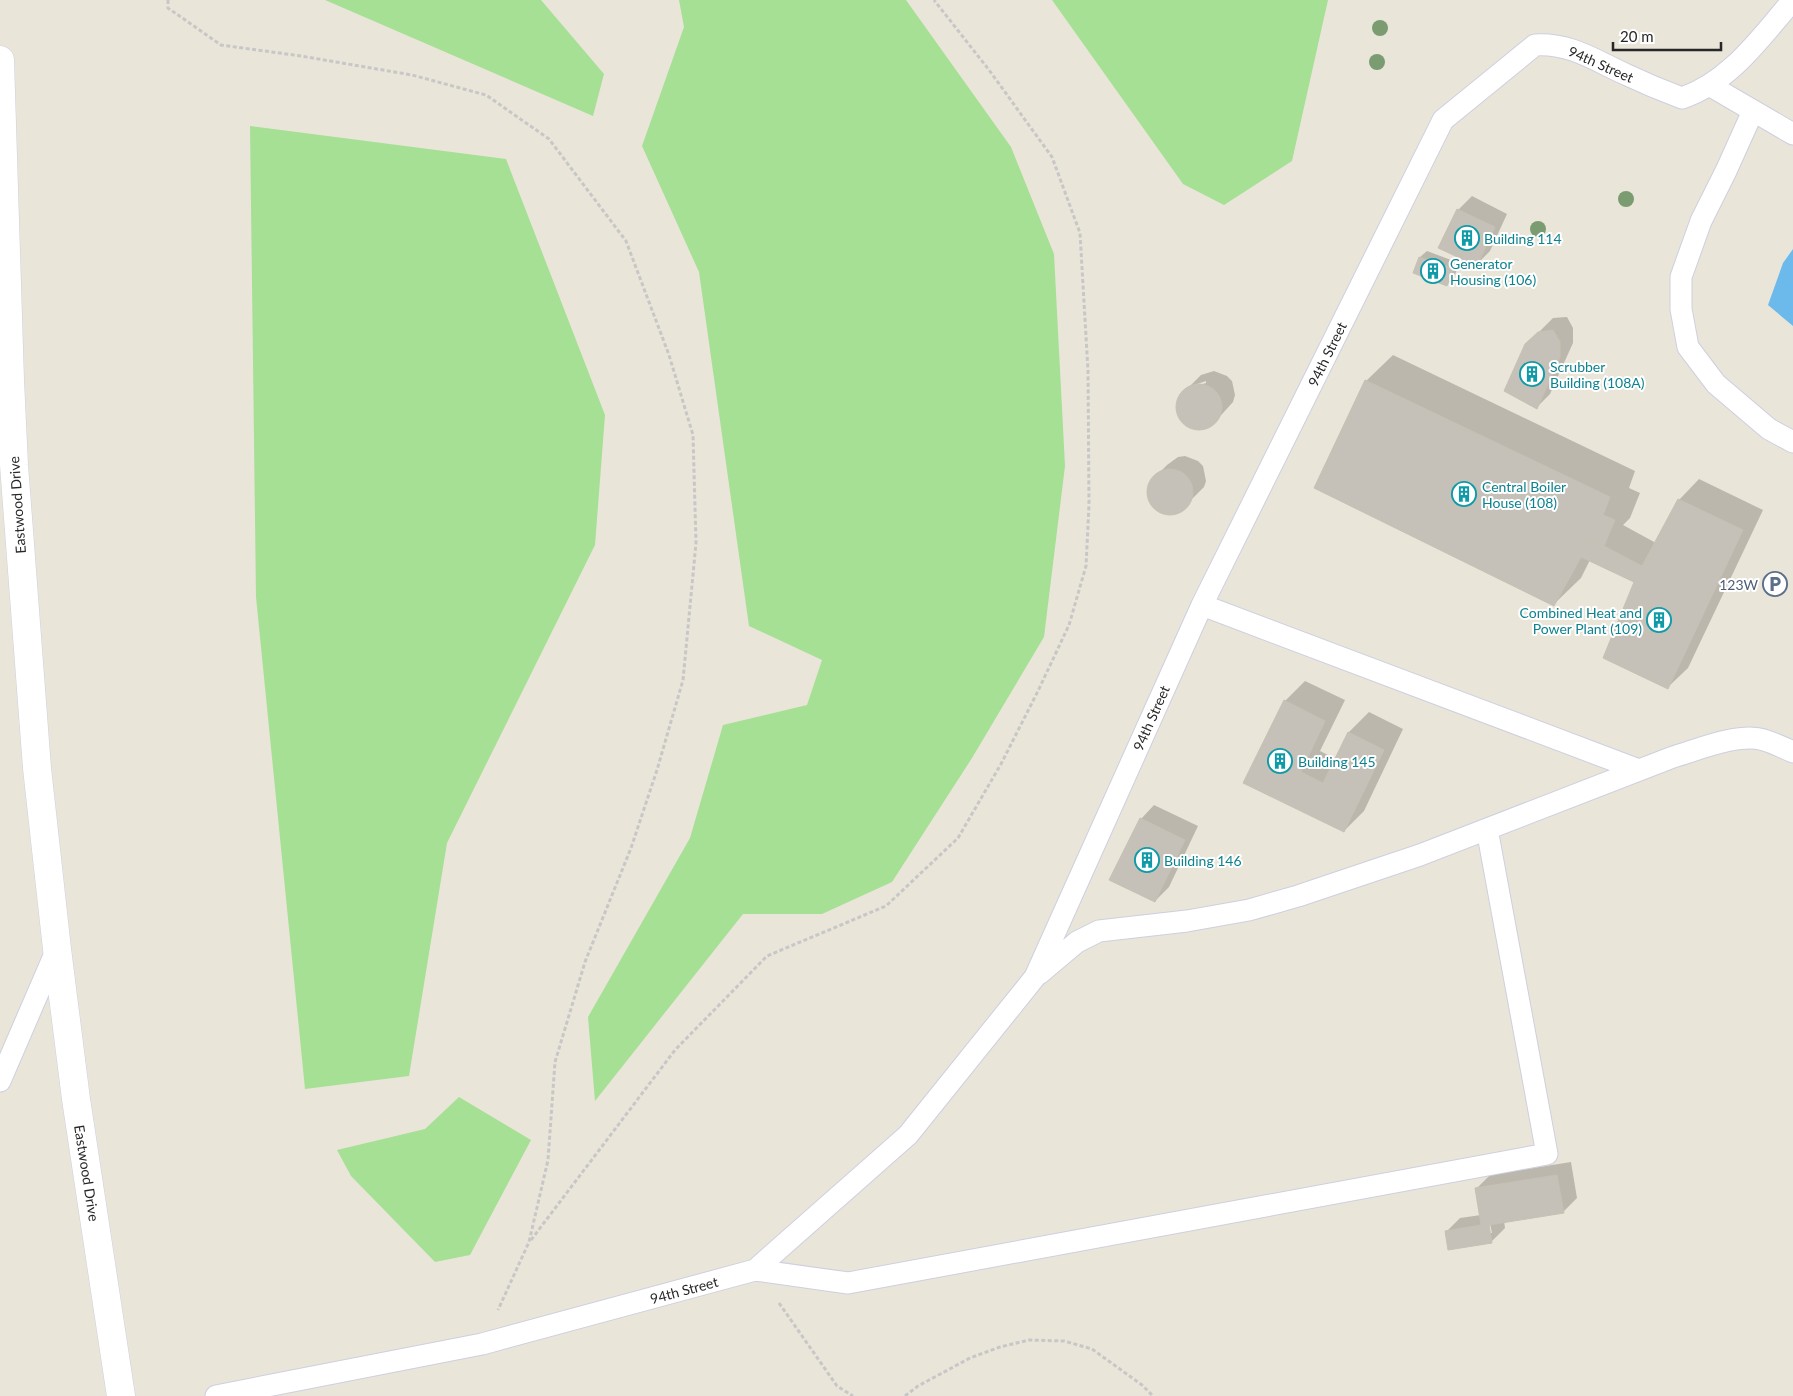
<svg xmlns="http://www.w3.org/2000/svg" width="1793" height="1396" viewBox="0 0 1793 1396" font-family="Lato,sans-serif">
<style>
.green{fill:#a5e095}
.water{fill:#6cb9eb}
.shadow{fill:#0003;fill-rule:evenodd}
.building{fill:#c5c1b8;stroke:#c5c1b3}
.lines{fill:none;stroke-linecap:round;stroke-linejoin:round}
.service-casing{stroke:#cecfe0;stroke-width:23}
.minor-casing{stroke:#cecfe0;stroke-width:29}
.path{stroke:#c7c7c7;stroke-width:3;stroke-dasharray:4 2.5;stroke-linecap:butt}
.service{stroke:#fff;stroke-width:21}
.minor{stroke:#fff;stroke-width:28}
.tree{fill:#7b9c70}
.labels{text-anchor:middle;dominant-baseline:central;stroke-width:4;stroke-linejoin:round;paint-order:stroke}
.street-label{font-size:14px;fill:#272727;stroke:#fff}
.culture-label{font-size:14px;fill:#0d838f;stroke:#fff;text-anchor:start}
.service-label{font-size:14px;fill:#4e5e75;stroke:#fff;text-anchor:end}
</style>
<rect width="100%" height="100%" fill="#eae5d9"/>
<path class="green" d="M325,0H541L604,74L593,116Z
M679,0H906L1011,147L1054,254L1065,466L1044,637L972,758L892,882L822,914H743L595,1101L588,1017L690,838L723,725L807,705L822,660L749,626L699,272L642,146L684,27Z
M1052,0H1328L1292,161L1224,205L1183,184Z
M250,126L506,159L605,415L595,545L447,843L409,1076L305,1089L256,597Z
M459,1097L531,1140L470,1255L435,1262L351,1176L337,1150L425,1129Z"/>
<path class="water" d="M1793,249V326L1768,305L1783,263Z"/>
<path class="shadow" d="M1472,196L1507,214L1490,251L1476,265L1458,210Z
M1427,251L1459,263L1454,278L1447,284L1415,272L1420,257Z
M1567,317L1573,328V343L1550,394L1537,407L1526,345L1553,318Z
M1393,355L1635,471L1629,488L1640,493L1630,518L1623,525L1656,543L1679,500L1699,479L1763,510L1688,668L1667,688L1635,582L1590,560L1581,578L1554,604L1366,381Z
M1214,371L1227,376L1232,381L1235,395L1233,402L1214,423L1208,427L1201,429L1193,428L1187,425L1181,420L1178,414L1179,400L1182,394L1201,375ZM1206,381V383L1191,388V386Z
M1185,456L1198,461L1203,466L1206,481L1204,487L1179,512L1172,514L1164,513L1158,510L1152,505L1149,499L1150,485L1153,479L1167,465L1178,457Z
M1305,681L1345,700L1320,751L1336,759L1349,732L1369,712L1403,729L1364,811L1344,831L1245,783L1285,701Z
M1154,805L1198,826L1169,887L1155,901L1141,819Z
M1571,1162L1577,1198L1563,1212L1504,1221L1505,1228L1491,1242L1446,1232L1460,1218L1481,1215L1476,1189L1490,1175ZM1487,1219H1489L1492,1233H1489Z"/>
<path class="building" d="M1457,209L1495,227L1477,266L1438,248Z
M1419,257L1454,269L1447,286L1413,273Z
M1553,330L1560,342V357L1537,409L1504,391L1525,344L1538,332Z
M1365,380L1610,497L1603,515L1615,520L1604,546L1590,541L1554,606L1314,488Z
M1176 407a23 23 0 1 1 46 0a23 23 0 1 1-46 0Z
M1147 492a23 23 0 1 1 46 0a23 23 0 1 1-46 0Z
M1678,499L1743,530L1668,689L1603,658L1634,582L1581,557L1590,541L1604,546L1642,566Z
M1284,700L1325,721L1301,772L1323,783L1348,732L1384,750L1344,832L1243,783Z
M1140,818L1185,840L1155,902L1109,880Z
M1557,1175L1564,1213L1489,1225L1492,1243L1448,1250L1445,1231L1481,1225L1475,1188Z"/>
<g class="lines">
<defs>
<path id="service" d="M1709,85L1793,134
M1753,111L1726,171L1701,221L1681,277V309L1688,347L1716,384L1769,429L1793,442
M1202,605L1639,770
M1039,974L1077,942L1099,931L1187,921L1249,910L1298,896L1420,855L1673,757C1697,750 1740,732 1764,740C1774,743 1784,748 1793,752
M0,1081L57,949
M755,1270L848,1283L1547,1154L1487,829
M216,1396L482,1344L755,1270L908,1135L1035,977L1202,605L1443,120L1535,45C1571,43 1594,60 1625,74C1644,83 1663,91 1682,98C1730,82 1761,37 1793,0"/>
<path id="minor" d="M0,60L10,380L14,465L37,768L57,949L76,1099L121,1396"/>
</defs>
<use href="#service" class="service-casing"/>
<use href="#minor" class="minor-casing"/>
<path class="path" d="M168,0V8L221,45L301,56L412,75L486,95L549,139L626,241L669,355L693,435L696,543L683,680L657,770L631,848L585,962L555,1062L548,1160L529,1242L498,1310
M531,1240L675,1050L767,956L886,906L958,838L1001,764L1038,691L1069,625L1086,566L1089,505L1088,371L1080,233L1052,157L989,70L934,0
M779,1303L837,1386L853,1396
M905,1396L918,1386L970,1358L1000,1347L1029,1340L1064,1341L1092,1349L1142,1385L1153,1396"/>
<use href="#service" class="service"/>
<use href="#minor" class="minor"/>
</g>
<g class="tree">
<circle cx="1380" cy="28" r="8"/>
<circle cx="1377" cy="62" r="8"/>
<circle cx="1626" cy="199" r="8"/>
<circle cx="1538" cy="229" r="8"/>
</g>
<defs>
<symbol id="building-ring" viewBox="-11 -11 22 22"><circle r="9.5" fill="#fff" stroke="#0f9aa8" stroke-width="1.5"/><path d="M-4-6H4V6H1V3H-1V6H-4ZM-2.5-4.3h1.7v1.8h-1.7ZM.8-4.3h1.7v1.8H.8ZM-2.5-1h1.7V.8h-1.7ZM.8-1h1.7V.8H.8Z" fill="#0f9aa8"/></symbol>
<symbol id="parking-ring" viewBox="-11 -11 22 22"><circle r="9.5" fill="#fff" stroke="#5c6f8a" stroke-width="1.5"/><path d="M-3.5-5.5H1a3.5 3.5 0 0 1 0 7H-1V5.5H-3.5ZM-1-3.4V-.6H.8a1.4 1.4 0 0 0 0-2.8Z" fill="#5c6f8a"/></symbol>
</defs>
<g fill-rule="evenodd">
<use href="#building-ring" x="1453" y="224" width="28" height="28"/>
<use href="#building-ring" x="1419" y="257" width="28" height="28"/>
<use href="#building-ring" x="1518" y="360" width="28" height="28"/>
<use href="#building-ring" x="1450" y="480" width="28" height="28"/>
<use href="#parking-ring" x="1761" y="570" width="28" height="28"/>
<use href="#building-ring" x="1645" y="606" width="28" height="28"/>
<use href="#building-ring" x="1266" y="747" width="28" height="28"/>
<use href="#building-ring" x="1133" y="846" width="28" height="28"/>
</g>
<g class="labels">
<g class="street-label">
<text transform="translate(1601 64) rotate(24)">94th Street</text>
<text transform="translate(1327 354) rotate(-64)">94th Street</text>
<text transform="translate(17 505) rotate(-94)">Eastwood Drive</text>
<text transform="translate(1151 718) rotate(-66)">94th Street</text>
<text transform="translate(87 1173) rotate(81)">Eastwood Drive</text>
<text transform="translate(684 1290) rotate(-15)">94th Street</text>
</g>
<g class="culture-label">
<text x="1484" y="238">Building 114</text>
<text x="1450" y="263">Generator<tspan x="1450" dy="16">Housing (106)</tspan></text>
<text x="1550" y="366">Scrubber<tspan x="1550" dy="16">Building (108A)</tspan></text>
<text x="1482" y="486">Central Boiler<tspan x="1482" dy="16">House (108)</tspan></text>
<text x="1642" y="612" text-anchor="end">Combined Heat and<tspan x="1642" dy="16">Power Plant (109)</tspan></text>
<text x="1298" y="761">Building 145</text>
<text x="1164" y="860">Building 146</text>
</g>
<g class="service-label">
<text x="1758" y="584">123W</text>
</g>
</g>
<path d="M1613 42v8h108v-8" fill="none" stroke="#272727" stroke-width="2.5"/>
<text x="1620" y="42" font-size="15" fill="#272727" stroke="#ffffff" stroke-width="4" paint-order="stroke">20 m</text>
</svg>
